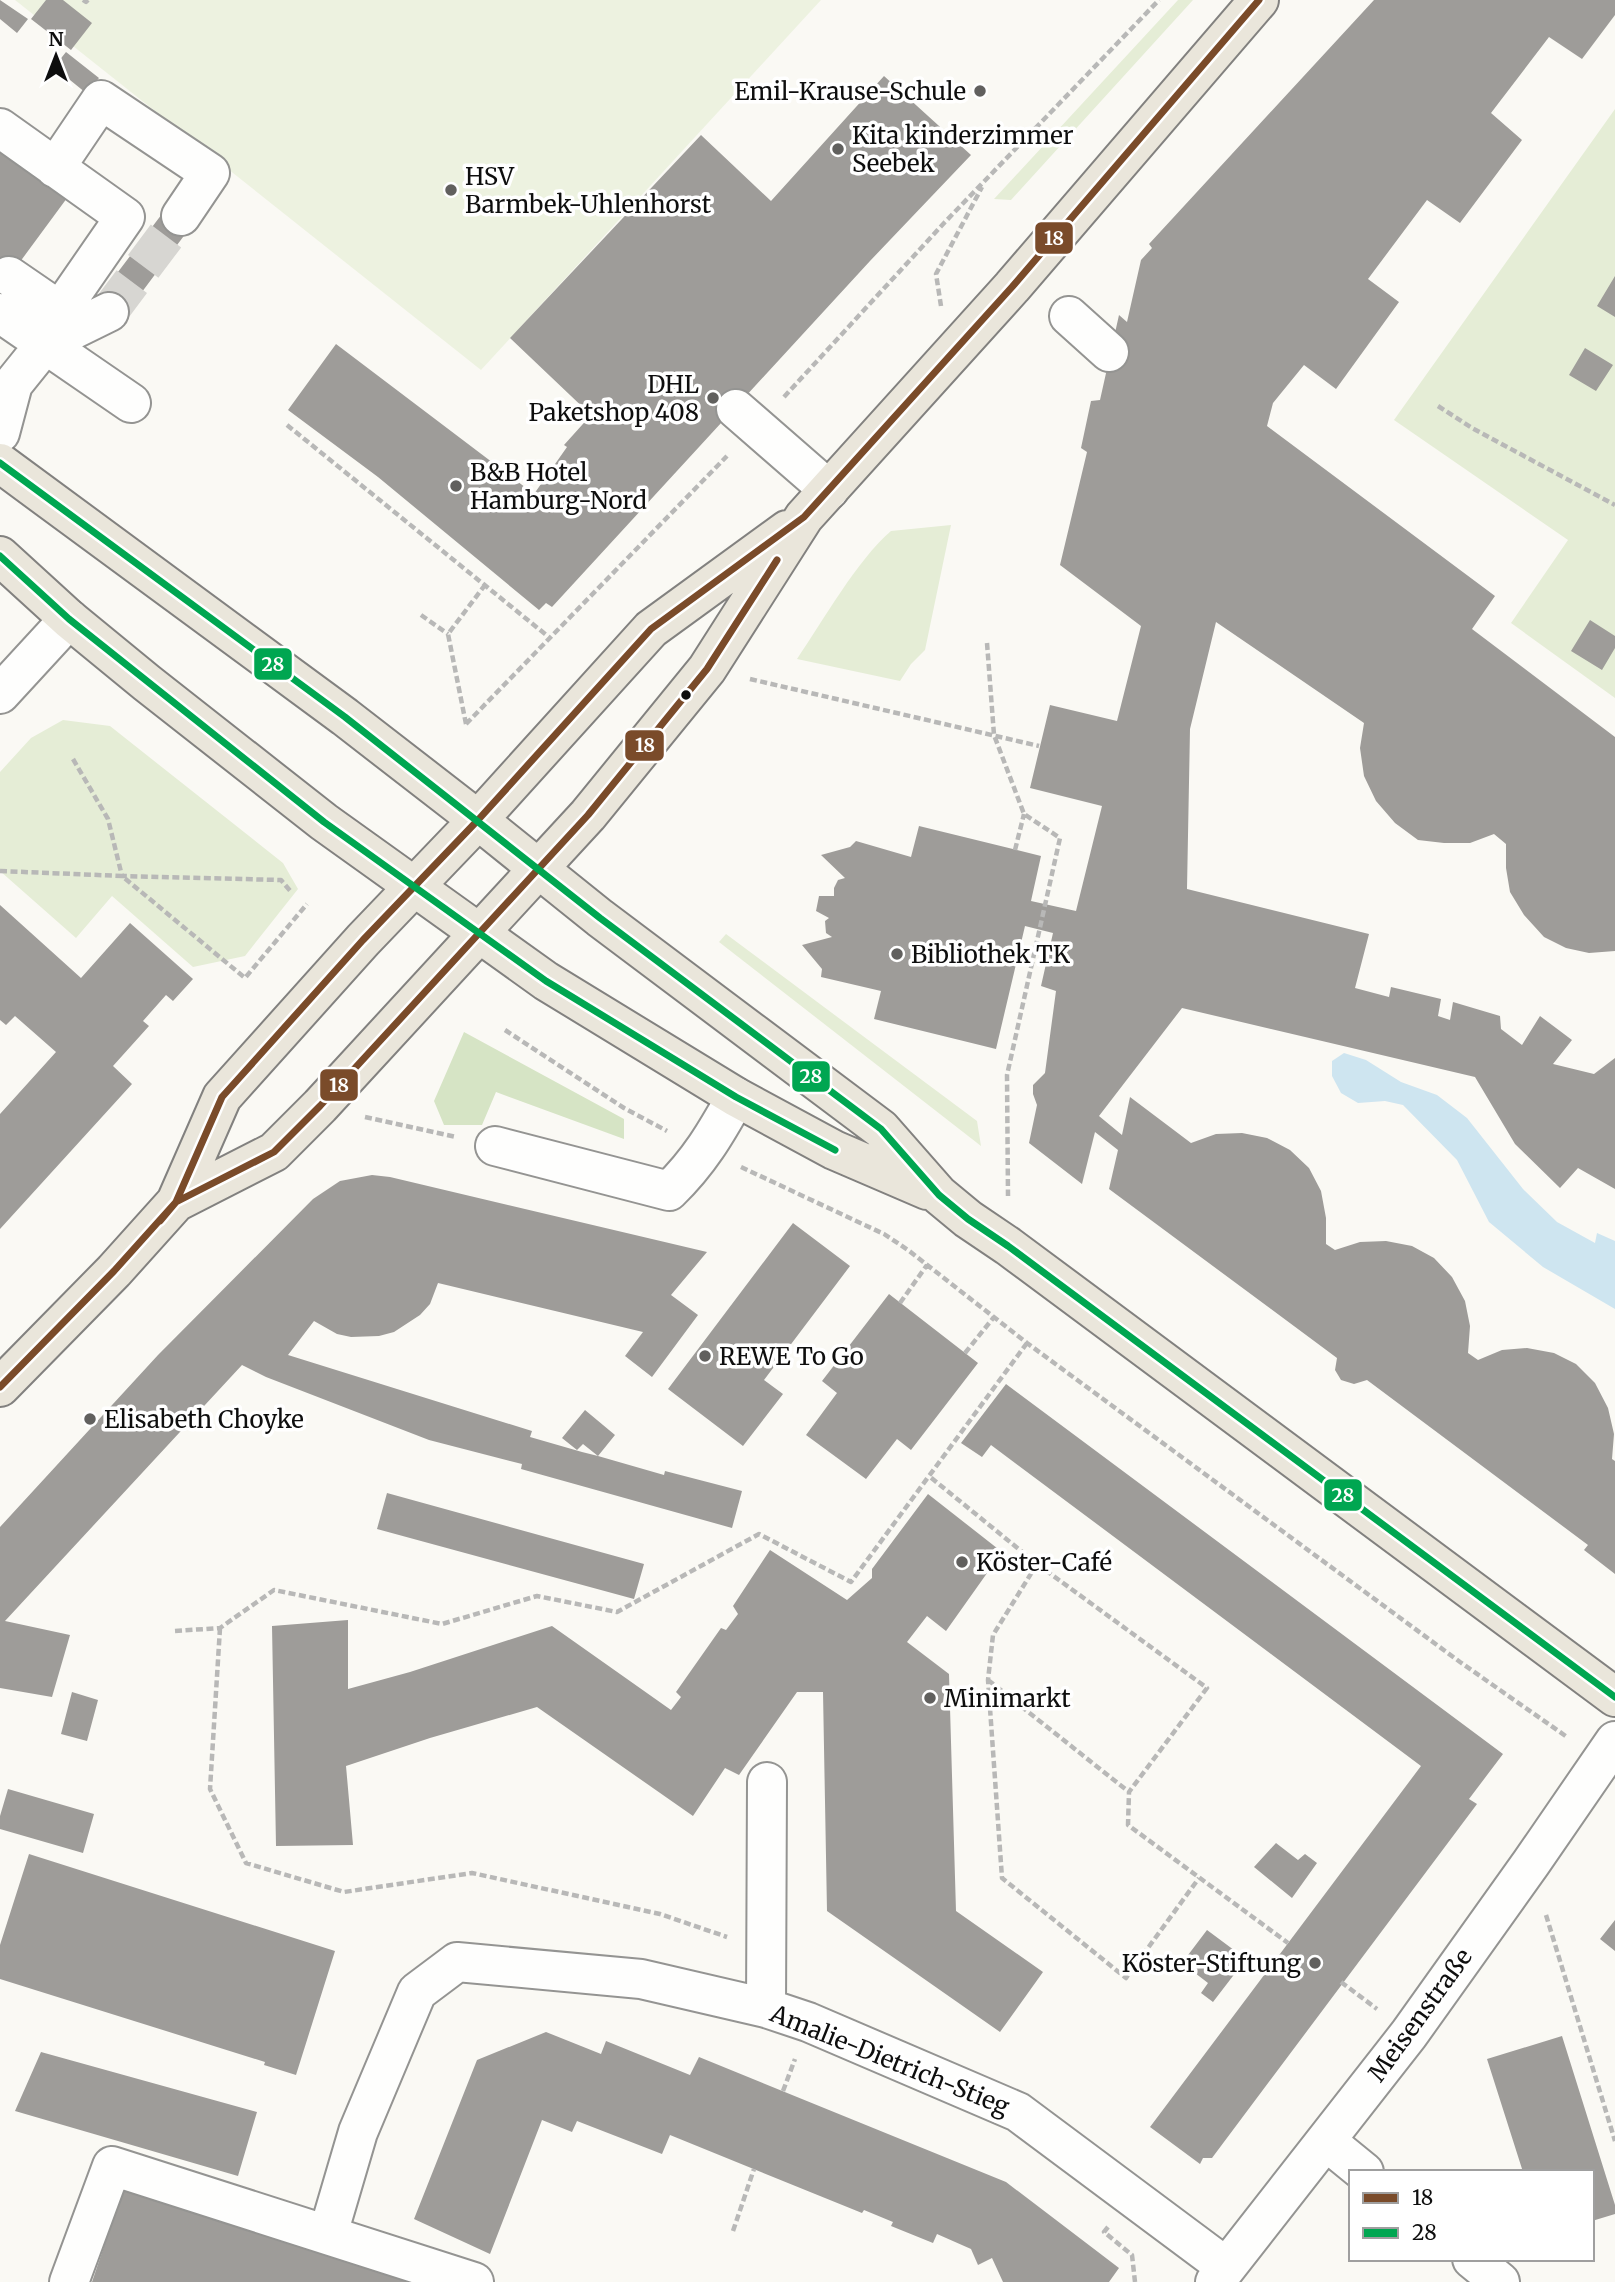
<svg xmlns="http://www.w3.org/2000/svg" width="1615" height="2282" viewBox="0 0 1615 2282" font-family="Merriweather,serif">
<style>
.green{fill:#e5edd6}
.forest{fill:#d6e4c5}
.pitch{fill:#edf2e0}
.water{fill:#cee5f0}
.building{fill:#9e9c99}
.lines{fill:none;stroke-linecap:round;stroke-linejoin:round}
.minor-tunnel{stroke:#d7d6d2;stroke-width:38;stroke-dasharray:38 19;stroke-linecap:butt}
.minor-casing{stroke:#949492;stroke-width:42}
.major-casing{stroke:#82817f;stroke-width:42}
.path{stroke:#b8b8b7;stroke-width:4.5;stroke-dasharray:7 3.5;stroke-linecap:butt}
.minor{stroke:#fefefd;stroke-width:38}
.major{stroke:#eae6db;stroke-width:38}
.bus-1-casing{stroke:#fff;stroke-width:12}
.bus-2-casing{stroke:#fff;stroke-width:12}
.bus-1{stroke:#7a4b2a;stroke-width:7}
.bus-2{stroke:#00a651;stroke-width:7}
.poi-dot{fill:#61605e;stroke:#fff;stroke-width:2.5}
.bus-dot{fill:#0e0e0e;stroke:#fff;stroke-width:2.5}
.labels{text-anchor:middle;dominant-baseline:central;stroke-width:7;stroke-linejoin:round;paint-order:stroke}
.poi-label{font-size:24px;fill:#0e0e0e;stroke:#fff;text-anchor:start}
.street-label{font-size:24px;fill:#0e0e0e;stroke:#fff}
.line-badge{stroke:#fff;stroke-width:2.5}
.badge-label{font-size:19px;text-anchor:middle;font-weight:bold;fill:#fff}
</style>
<rect width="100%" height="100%" fill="#faf9f4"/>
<path class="green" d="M1178,0H1193L1011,200L994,199Z
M1615,109V698L1511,623L1568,540L1394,420Z
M951,525L925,650L911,664L900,681L797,659C823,621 857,560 891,531Z
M63,720L110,726L283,863L298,889L245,956L193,967L112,896L76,938L0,871V772L31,738Z
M726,934L977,1121L981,1146L719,942Z"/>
<path class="forest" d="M464,1032L624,1119V1139L496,1092L482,1125H444L434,1101Z"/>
<path class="pitch" d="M15,0H821L481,370Z"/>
<path class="water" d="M1344,1053L1366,1060L1401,1082L1437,1095L1467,1118L1523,1189L1557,1222L1595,1243L1597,1233L1615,1241V1309L1543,1267L1489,1222L1457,1160L1403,1105L1385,1101L1358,1103L1341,1093L1332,1076V1061Z"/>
<path class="building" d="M0,0L28,19L17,33L0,19Z
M46,0H63L92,23L71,50L31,19Z
M1374,0H1615V15L1582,59L1549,37L1491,113L1522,140L1460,223L1427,200L1368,279L1399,302L1336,389L1304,365L1273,403L1267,426L1495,596L1472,629L1615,737V951L1589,953L1566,948L1544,937L1524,915L1510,892L1506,868V844L1494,834L1470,843H1444L1418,840L1395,823L1376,801L1364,776L1360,748L1364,723L1216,622L1190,729L1187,889L1369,934L1355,988L1389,997L1391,987L1441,999L1438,1016L1450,1020L1453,1002L1500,1016L1501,1029L1522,1045L1540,1016L1572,1040L1553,1064L1594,1074L1615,1058V1189L1578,1168L1560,1188L1515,1144L1475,1077L1182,1008L1099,1116L1122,1135L1130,1097L1191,1143L1216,1134L1242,1133L1267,1138L1290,1150L1309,1168L1321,1191L1326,1218V1244L1335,1250L1360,1242L1386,1241L1412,1246L1434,1258L1452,1277L1465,1301L1470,1326L1468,1353L1478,1360L1502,1350L1527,1348L1554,1353L1576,1364L1595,1383L1608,1408L1614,1434L1612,1459L1615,1461V1574L1584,1550L1588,1545L1367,1380L1354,1384L1341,1380L1335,1370L1337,1358L1109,1189L1118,1150L1095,1132L1082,1184L1029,1143L1037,1105L1033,1094V1085L1045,1073L1056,991L1041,986L1053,933L1025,926L996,1049L874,1019L881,991L821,977L822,969L802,945L832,937L826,933L825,921L829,918L816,911L819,896H834V888L838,880L845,878L821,855L850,847L856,841L911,857L919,826L1041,856L1031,901L1076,911L1102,806L1030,788L1050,705L1117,721L1141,626L1060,565L1087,452L1081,448L1091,401L1100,400L1119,315L1127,322L1141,260L1152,248L1149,244Z
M66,52L99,78L86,93L54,67Z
M884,76L971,155L870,261L552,607L546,603L539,610L378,477L288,410L336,344L534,494L567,447L564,445L591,415L510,338L701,135L771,201Z
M0,143L70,194L0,289Z
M168,206L192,225L121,320L96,301Z
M1615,276V317L1597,306Z
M1585,348L1613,365L1596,391L1569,375Z
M1590,620L1615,636V648L1602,670L1571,651Z
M0,905L81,978L130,923L193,979L173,1001L166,995L143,1021L149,1026L113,1066L132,1084L0,1229V1114L56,1052L15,1016L6,1025L0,1020Z
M372,1175L390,1177L707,1252L671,1295L698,1315L652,1377L625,1356L643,1332L438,1283L430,1304L420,1315L394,1332L379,1336L351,1337L337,1334L314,1321L288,1355L532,1431L530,1437L582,1452L598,1456L583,1444L577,1450L562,1438L585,1410L615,1435L598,1456L664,1475L665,1471L742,1491L732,1528L521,1469L522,1464L429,1440L266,1377L242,1365L5,1621L70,1635L52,1697L0,1688V1527L158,1355L313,1199L340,1181Z
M793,1223L850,1266L764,1380L783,1394L743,1446L668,1389Z
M889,1294L978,1363L911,1450L897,1439L866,1479L806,1435L837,1393L822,1381Z
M1006,1384L1503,1754L1469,1799L1477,1804L1212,2158H1203L1200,2164L1150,2127L1421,1766L991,1445L982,1457L961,1443Z
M387,1493L644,1564L634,1599L377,1529Z
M928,1494L1002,1552L946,1631L927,1616L907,1642L949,1674L956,1911L1043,1972L1000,2032L827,1911L823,1692H797L739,1775L725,1768L693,1816L537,1707L430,1738L346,1766L353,1845L276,1846L272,1626L348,1620V1689L410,1672L552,1626L671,1710L681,1697L676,1692L721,1628L726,1630L738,1614L733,1606L770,1550L847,1600L872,1578V1569Z
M72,1692L98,1700L87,1741L61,1734Z
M8,1789L94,1814L83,1853L0,1829V1816Z
M1276,1843L1298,1860L1305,1854L1317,1863L1292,1898L1254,1867Z
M29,1854L335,1951L296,2075L264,2065L265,2062L0,1979V1945Z
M1615,1920V1951L1600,1939Z
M1207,1930L1246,1959L1213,2002L1201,1993L1208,1983L1182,1963Z
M546,2032L601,2054L606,2041L690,2075L699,2057L1006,2182L1119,2268L1109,2282H1003L992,2258L978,2265L971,2249L937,2234L933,2243L891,2226L893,2222L864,2210L862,2213L670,2135L662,2154L577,2121L572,2132L542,2120L490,2254L414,2219L477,2060Z
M1562,2036L1615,2205V2214L1592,2221V2172H1523L1487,2059Z
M41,2052L257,2112L238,2176L15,2111Z
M124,2187L412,2282H92Z"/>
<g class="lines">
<path class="minor-tunnel" d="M109,312L181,216"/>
<defs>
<path id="minor" d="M0,128L125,217L60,311L46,343L13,384L0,433
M55,168L101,100L210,173L181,216
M9,276L60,311
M0,313L131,403
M1069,316L1109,352
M46,343L109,312
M736,409L829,490
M0,694L69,619
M495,1146L669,1191C699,1162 716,1133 736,1097
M766,2008L767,1782
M1326,2141L1364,2172
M328,2234L358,2132L417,1992L457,1962L641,1979L766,2008L808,2022L1018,2112L1226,2267
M1472,2259L1500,2282
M69,2282L112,2166L474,2282
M1215,2282L1409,2034L1531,1863L1615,1741"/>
<path id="major" d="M0,463L345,717L478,820L600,918L881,1129L939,1195L968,1219L1008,1246L1615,1697
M0,556L69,619L147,683L324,822L546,981L736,1097L834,1150L927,1190
M176,1202L274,1152L320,1106L588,815L707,669L804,517L1012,287L1259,0
M0,1387L114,1271L176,1202L222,1097L363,940L478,820L651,629L787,530"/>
</defs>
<use href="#minor" class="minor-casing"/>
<use href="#major" class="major-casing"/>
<path class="path" d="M83,0L86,2L88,0
M941,306L936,274L982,187
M784,397L945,222L1159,0
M1438,406L1472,428L1615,505
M287,425L550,638
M421,615L448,634
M987,643L994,735L1024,814L1060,838L1007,1075L1008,1196
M750,679L1039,746
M466,724L727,456
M466,724L448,634L485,585
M73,759L108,819L122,876L281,880L292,893
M1015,850L1024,814
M0,871L122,876L245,978L307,904
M505,1030L624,1108L667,1131
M365,1117L456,1137
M741,1167L884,1234L908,1250L1027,1343L1460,1662L1567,1737
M900,1303L927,1265
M1027,1343L929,1476L1037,1564L1207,1688L1129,1792L1128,1825L1288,1943
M965,1353L994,1317
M1037,1564L993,1635L988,1680L1002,1878L1126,1978L1199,1878
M220,1628L210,1789L246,1863L344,1892L472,1873L660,1914L727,1937
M175,1631L220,1628L274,1590L442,1624L537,1596L617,1612L759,1534L851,1582L929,1476
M988,1680L1129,1792
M1546,1915L1615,2141
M1341,1982L1377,2009
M783,2091L795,2059
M1108,2227L1104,2232L1132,2255L1135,2282
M733,2231L754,2169"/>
<use href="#minor" class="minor"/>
<use href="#major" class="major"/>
<defs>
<path id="bus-1" d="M160,1221L176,1202L274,1152L320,1106L588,815L707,669L777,560
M0,1387L114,1271L176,1202L222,1097L363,940L478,820L651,629L804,517L1012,287L1259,0"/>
<path id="bus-2" d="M0,463L345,717L600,918L881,1129L939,1195L968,1219L1008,1246L1615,1697
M0,556L69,619L324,822L546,981L736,1097L835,1150"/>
</defs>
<use href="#bus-1" class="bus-1-casing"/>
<use href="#bus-2" class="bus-2-casing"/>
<use href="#bus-1" class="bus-1"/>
<use href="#bus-2" class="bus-2"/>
</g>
<g class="poi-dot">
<circle cx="980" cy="91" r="7"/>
<circle cx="838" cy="149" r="7"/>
<circle cx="451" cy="190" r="7"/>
<circle cx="713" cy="398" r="7"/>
<circle cx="456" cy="486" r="7"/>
<circle cx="897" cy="954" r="7"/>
<circle cx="705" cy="1356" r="7"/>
<circle cx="90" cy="1419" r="7"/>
<circle cx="962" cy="1562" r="7"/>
<circle cx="930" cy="1698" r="7"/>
<circle cx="1315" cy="1963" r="7"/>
</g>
<circle class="bus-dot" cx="686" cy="695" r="6"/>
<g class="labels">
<g class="poi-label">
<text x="966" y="91" text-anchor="end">Emil-Krause-Schule</text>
<text x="852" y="135">Kita kinderzimmer<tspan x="852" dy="28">Seebek</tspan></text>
<text x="465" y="176">HSV<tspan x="465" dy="28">Barmbek-Uhlenhorst</tspan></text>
<text x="699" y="384" text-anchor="end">DHL<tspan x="699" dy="28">Paketshop 408</tspan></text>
<text x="470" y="472">B&amp;B Hotel<tspan x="470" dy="28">Hamburg-Nord</tspan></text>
<text x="911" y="954">Bibliothek TK</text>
<text x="719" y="1356">REWE To Go</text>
<text x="104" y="1419">Elisabeth Choyke</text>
<text x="976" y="1562">Köster-Café</text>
<text x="944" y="1698">Minimarkt</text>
<text x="1301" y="1963" text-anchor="end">Köster-Stiftung</text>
</g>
<g class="street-label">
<text transform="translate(1420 2015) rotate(-54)">Meisenstraße</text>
<text transform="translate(890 2060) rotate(22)">Amalie-Dietrich-Stieg</text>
</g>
</g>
<g class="line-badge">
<rect x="1034" y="221" width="40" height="34" rx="7" fill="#7a4b2a"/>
<rect x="253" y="647" width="40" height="34" rx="7" fill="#00a651"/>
<rect x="624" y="729" width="41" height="33" rx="7" fill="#7a4b2a"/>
<rect x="791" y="1060" width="40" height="33" rx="7" fill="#00a651"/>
<rect x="319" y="1068" width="40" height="34" rx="7" fill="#7a4b2a"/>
<rect x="1323" y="1478" width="40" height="34" rx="7" fill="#00a651"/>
</g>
<g class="badge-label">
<text x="1054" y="245">18</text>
<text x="273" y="671">28</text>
<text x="645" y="752">18</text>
<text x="811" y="1083">28</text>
<text x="339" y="1092">18</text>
<text x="1343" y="1502">28</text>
</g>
<rect x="1349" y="2170" width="245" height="91" fill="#ffffff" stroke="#9f9f9f" stroke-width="2"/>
<rect x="1363" y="2193" width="35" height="10" fill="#7a4b2a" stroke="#9f9f9f" stroke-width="2"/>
<text x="1412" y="2205" font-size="21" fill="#0e0e0e">18</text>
<rect x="1363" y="2228" width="35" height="10" fill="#00a651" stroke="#9f9f9f" stroke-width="2"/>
<text x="1412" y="2240" font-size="21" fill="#0e0e0e">28</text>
<g transform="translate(56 56)" stroke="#ffffff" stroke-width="5" paint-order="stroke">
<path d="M0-5L12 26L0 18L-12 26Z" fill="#0e0e0e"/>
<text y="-10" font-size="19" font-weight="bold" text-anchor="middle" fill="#0e0e0e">N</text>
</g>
</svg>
